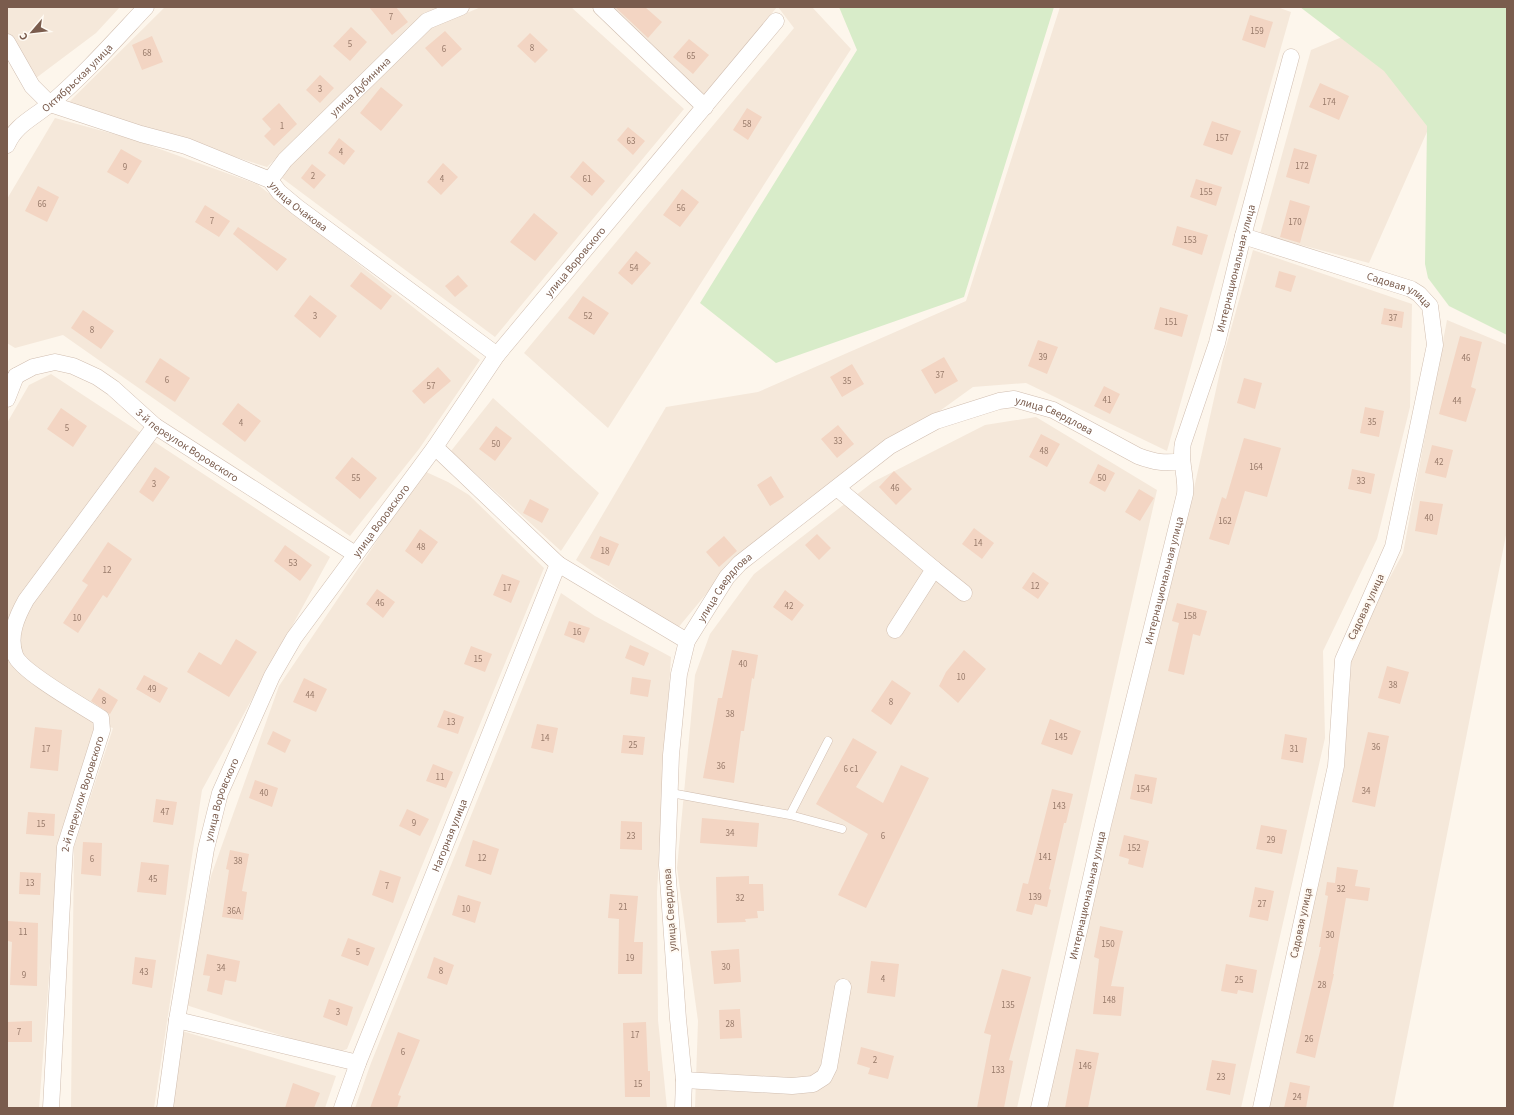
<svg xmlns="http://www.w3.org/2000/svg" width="1514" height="1115" viewBox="0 0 1514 1115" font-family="'Source Sans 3',sans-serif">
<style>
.residential{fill:#f5e8da}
.green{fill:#d8ecc9}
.building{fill:#f3d5c3}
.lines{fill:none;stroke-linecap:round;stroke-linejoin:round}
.service-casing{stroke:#d1beb0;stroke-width:9}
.minor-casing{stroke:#d1beb0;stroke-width:17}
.service{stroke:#fff;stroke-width:8}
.minor{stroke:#fff;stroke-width:16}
.labels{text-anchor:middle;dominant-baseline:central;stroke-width:4;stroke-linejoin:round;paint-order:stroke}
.number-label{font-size:9px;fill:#987a6a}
.street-label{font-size:11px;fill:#7a5c4d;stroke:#fffaf3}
</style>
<rect width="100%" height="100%" fill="#fdf6ec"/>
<path class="residential" d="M7,7H120L96,33L32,81L7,35Z
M165,7H440L424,13L267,167L67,104Z
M481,7H571L684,109L495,337L282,178L286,170L421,32Z
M608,7H777L705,96Z
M778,7H812L851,49L608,428L524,353L794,28Z
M1060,7H1277L1291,12L1167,451L1026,383L973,387L737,557L677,629L576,560L666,407L758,392L966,301Z
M1385,19L1457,64L1369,263L1260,234L1311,50Z
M55,118L132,139L257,184L480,360L419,449L350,536L63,335L15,348L7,343V199Z
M1253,250L1412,304L1410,407L1377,539L1323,651L1325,738L1241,1108H1046L1106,848L1190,506L1224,354Z
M1447,320L1507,345V530L1393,1108H1268L1344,769L1352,648L1403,553Z
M51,374L330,557L202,790L154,1108H71L74,847L113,728L97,723L59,845L39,1108H7V423L29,385Z
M493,398L599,493L561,551L451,451Z
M1036,417L1157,490L1017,1108H695L698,1021L677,868L695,675L710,634L754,574L873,482L985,425Z
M424,471L448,482L469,495L544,568L347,1049L336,1053L186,1005L211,876L279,686Z
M561,593L595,616L671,657L657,892L658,1020L667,1108H355L371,1063Z
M182,1031L336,1076L325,1108H170Z"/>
<path class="green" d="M839,7H1054L964,297L776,363L700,303L857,50Z
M1300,7H1507V335L1449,306L1428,278L1425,264L1427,126L1384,71Z"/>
<path class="building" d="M369,7H396L408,22L392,35Z
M615,7H645L662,22L648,38Z
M1250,15L1273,22L1265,48L1242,40Z
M351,27L367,42L350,61L333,46Z
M445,31L462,49L442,67L425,48Z
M530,33L548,50L535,63L517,46Z
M152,36L163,62L142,70L132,45Z
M689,39L709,55L693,74L673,57Z
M320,75L334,88L320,103L306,90Z
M1320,83L1349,96L1339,120L1309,107Z
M381,87L403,105L381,131L360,113Z
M279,103L297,124L274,146L264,136L271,129L262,119Z
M747,108L762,117L748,140L733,130Z
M1212,121L1241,131L1232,155L1203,145Z
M628,127L645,141L633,155L617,140Z
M339,138L355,151L344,165L328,153Z
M1294,148L1317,155L1309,184L1286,177Z
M121,149L142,161L128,184L107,172Z
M583,161L605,181L592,196L570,177Z
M443,163L458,177L441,195L427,182Z
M312,164L326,175L314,189L301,178Z
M1196,179L1222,187L1216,206L1190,197Z
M38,186L59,197L47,222L25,211Z
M682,189L699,202L680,227L663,215Z
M1290,200L1310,206L1300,243L1280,237Z
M205,205L230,221L219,237L195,222Z
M534,213L558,233L535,261L510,242Z
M1177,226L1208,235L1202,255L1172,245Z
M238,227L287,259L277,271L233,234Z
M636,251L651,263L632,285L618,273Z
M1279,271L1296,276L1291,292L1275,287Z
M361,272L392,296L381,310L350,286Z
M458,275L468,286L455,297L445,286Z
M310,295L337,316L320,338L294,316Z
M583,296L609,313L594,335L568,318Z
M1160,307L1188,315L1182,337L1154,329Z
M1384,308L1404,312L1402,328L1381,324Z
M83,310L114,331L101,349L71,328Z
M1460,336L1482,342L1471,387L1476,389L1466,422L1439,414Z
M1038,340L1058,347L1047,374L1028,366Z
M944,357L958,381L935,394L921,370Z
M160,358L190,378L175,402L145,382Z
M852,364L864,384L842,397L830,377Z
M438,367L451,381L424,404L412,391Z
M1244,378L1262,383L1255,409L1237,403Z
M1104,386L1120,394L1110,414L1094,406Z
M238,403L261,421L245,442L222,424Z
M1365,407L1384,411L1379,437L1360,433Z
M61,408L87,426L73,447L47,429Z
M838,425L854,444L837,458L821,439Z
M496,426L512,438L495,461L479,449Z
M1041,434L1060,444L1047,467L1029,457Z
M1244,438L1281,448L1267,497L1245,491L1229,545L1209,539L1222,497L1226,499Z
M1432,445L1453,450L1446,478L1425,473Z
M352,457L377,478L360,499L335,478Z
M1098,464L1115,473L1105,492L1089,483Z
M155,467L170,477L153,502L139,492Z
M1352,469L1375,474L1371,494L1348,489Z
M894,471L912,489L896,505L879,487Z
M771,476L784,497L770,506L757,485Z
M1139,489L1154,498L1140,521L1125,512Z
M530,499L549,509L542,523L523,513Z
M1420,501L1443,504L1437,535L1415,531Z
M974,528L994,543L982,559L962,544Z
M420,529L438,542L422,564L405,551Z
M817,534L831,548L819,560L805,545Z
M600,536L619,544L609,566L590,558Z
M724,536L737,551L719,567L706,552Z
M108,542L132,559L107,598L103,595L78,633L63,623L88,585L82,581Z
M285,545L312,565L300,581L274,561Z
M1033,572L1049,583L1038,599L1022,588Z
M502,574L520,581L511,603L493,595Z
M377,589L395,602L383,618L366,604Z
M785,590L804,605L792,621L773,607Z
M1177,603L1207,611L1200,636L1193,634L1184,675L1168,671L1179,623L1172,621Z
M569,621L590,628L584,643L564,635Z
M236,639L257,652L229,697L187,672L199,652L221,665Z
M630,645L649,653L644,666L625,658Z
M471,646L492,654L485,672L464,664Z
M732,650L758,655L754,679L752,678L744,731H741L734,783L703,778L718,698H722Z
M964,650L986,669L958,703L939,686L946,672Z
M1387,666L1409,672L1400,704L1378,698Z
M144,675L168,688L160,703L136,689Z
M632,677L651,680L648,697L630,694Z
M304,678L327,689L316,712L293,702Z
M892,680L911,693L891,725L871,711Z
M99,688L118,700L110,714L91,701Z
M444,710L464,717L458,734L437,727Z
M1050,719L1081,731L1072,755L1041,744Z
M537,724L558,728L553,753L531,748Z
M35,727L62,730L58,771L30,768Z
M273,731L291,740L285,753L267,744Z
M1368,732L1389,736L1375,807L1352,802Z
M1285,734L1307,738L1303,763L1281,759Z
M623,735L645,737L643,755L621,753Z
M853,738L877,752L856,787L883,803L901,765L929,778L866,908L838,895L868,834L816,804Z
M433,764L453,772L446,788L426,781Z
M1135,774L1157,778L1152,804L1130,799Z
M255,780L278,788L272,807L249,798Z
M1052,789L1073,794L1066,823H1064L1049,889L1051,890L1047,907L1035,904L1032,915L1016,911L1023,883L1028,884Z
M156,799L177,802L173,825L153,822Z
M407,809L429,819L420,836L399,826Z
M28,812L55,814L54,836L26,834Z
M702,818L759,823L757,847L700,843Z
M621,821L642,822V850L620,849Z
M1261,825L1287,830L1282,854L1256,849Z
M1124,835L1149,841L1143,868L1128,864L1129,859L1119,856Z
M473,840L499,849L491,875L465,866Z
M83,842L102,843L101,876L81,874Z
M230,850L249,854L242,891L247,892L243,920L222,917L229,870L226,869Z
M141,862L169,865L166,895L137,892Z
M1337,867L1358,870L1355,886L1370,888L1368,901L1346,898L1333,974H1334L1315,1058L1296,1053L1321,947H1319L1328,896L1325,895L1327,882L1335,883Z
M380,870L401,877L393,903L372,895Z
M20,872L41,873L40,895L19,894Z
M749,876V884H763L764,911H757L758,918L745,919L746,922L717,923L716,877Z
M1255,887L1274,891L1268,921L1249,917Z
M610,894L638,896L634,942H643L642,974H618L619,919L608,918Z
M458,895L481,902L475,923L452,915Z
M8,921L38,923L37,986L10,985L12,942L8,941Z
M1100,926L1123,931L1111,986L1124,987L1121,1016L1093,1014L1099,959L1094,957Z
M348,938L375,948L368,966L341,956Z
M739,949L741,982L714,984L711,951Z
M207,954L240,961L236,982L225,980L222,995L207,991L210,976L203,975Z
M135,957L156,960L152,988L132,984Z
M434,957L454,965L447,985L427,978Z
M871,961L899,964L895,997L867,993Z
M1226,964L1257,970L1253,993L1238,990L1237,994L1221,991Z
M1002,969L1031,977L1009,1060L1013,1061L1004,1108H977L991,1035L984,1033Z
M329,999L353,1007L347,1026L323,1017Z
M740,1009L742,1038L720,1039L719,1010Z
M32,1021V1042H7V1022Z
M646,1022L648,1071H650V1097H625L623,1023Z
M398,1032L420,1040L398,1095L401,1096L397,1108H370Z
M861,1047L894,1056L888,1079L868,1074L870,1068L857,1064Z
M1076,1049L1099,1053L1088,1108H1065Z
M1212,1060L1236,1064L1230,1095L1206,1090Z
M1290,1082L1310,1086L1306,1108H1284Z
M293,1083L320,1093L314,1108H285Z"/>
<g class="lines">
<defs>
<path id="service" d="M671,793L790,815L842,829
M790,815L828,741"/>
<g id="minor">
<path d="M601,7L705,107"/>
<path id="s1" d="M7,42L32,86L50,104L141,134L186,146L270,180L279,192L297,207L497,355"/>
<path id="s2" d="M7,145C16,124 34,118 51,103C85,74 115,40 146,7"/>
<path id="s3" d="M270,180L285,160L427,21L461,7"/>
<path id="s4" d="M1243,236L1411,289L1419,294L1430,306L1435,345L1393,547L1343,660L1336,766L1261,1108"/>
<path id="s5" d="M16,376L33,367L55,362L73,366L97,377L113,388L155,426L355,554"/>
<path d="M7,399L16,376"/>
<path d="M435,447L558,564L687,641"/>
<path d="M837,488L934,569L895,630"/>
<path d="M934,569L964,593"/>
<path d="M177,1020L358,1063"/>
<path d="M684,1080L792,1086L813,1084L824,1077L829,1067L843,987"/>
<path id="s6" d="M51,1108L65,847L102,730L101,718C84,707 20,671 15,655C8,636 17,616 26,600L155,426"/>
<path id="s7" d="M165,1108L177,1020L206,849L220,793L272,676L294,638L435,447L497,355L776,21"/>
<path id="s8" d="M342,1108L358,1063L558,564"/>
<path id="s9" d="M683,1108L684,1080L678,1019L667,865L671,755L679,674L687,641L727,577L740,563L890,446L936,421L999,401L1014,399L1053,410L1138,456C1154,462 1165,464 1182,461"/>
<path id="s10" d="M1039,1108L1103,825L1185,494C1187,477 1179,460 1183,443L1217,343L1243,236L1291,57"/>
</g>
</defs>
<use href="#service" class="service-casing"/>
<use href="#minor" class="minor-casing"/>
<use href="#service" class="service"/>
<use href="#minor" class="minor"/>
</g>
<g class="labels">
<g class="number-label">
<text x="391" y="17">7</text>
<text x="1257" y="31">159</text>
<text x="350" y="44">5</text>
<text x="532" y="48">8</text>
<text x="444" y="49">6</text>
<text x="147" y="53">68</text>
<text x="691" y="56">65</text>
<text x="320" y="89">3</text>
<text x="1329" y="102">174</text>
<text x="747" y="124">58</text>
<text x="282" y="126">1</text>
<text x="1222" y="138">157</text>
<text x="631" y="141">63</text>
<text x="341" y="152">4</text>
<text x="1302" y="166">172</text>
<text x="125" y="167">9</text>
<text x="313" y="176">2</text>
<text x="442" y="179">4</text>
<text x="587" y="179">61</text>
<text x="1206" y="192">155</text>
<text x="42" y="204">66</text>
<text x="681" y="208">56</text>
<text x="212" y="221">7</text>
<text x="1295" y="222">170</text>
<text x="1190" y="240">153</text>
<text x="634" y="268">54</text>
<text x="315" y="316">3</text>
<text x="588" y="316">52</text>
<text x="1393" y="318">37</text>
<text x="1171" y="322">151</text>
<text x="92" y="330">8</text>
<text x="1043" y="357">39</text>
<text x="1466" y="358">46</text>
<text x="940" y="375">37</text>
<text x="167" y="380">6</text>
<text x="847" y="381">35</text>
<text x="431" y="386">57</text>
<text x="1107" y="400">41</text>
<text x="1457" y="401">44</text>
<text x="1372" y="422">35</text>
<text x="241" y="423">4</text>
<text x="67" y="428">5</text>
<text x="838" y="441">33</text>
<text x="496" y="444">50</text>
<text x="1044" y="451">48</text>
<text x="1439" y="462">42</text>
<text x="1256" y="467">164</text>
<text x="356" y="478">55</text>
<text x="1102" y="478">50</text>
<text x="1361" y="481">33</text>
<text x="154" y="484">3</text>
<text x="895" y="488">46</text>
<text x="1429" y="518">40</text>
<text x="1225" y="521">162</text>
<text x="978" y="543">14</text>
<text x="421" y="547">48</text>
<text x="605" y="551">18</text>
<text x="293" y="563">53</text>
<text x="107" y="570">12</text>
<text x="1035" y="586">12</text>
<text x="507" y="588">17</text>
<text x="380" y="603">46</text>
<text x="789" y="606">42</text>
<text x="1190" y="616">158</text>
<text x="77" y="618">10</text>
<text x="577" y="632">16</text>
<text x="478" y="659">15</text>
<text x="743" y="664">40</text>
<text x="961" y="677">10</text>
<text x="1393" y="685">38</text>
<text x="152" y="689">49</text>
<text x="310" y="695">44</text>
<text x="104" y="701">8</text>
<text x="891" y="702">8</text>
<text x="730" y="714">38</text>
<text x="451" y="722">13</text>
<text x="1061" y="737">145</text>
<text x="545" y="738">14</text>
<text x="633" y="745">25</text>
<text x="1376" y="747">36</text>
<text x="46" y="749">17</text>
<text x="1294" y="749">31</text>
<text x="721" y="766">36</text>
<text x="851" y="769">6 с1</text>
<text x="440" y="777">11</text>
<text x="1143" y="789">154</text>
<text x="1366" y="791">34</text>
<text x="264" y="793">40</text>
<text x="1059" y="806">143</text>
<text x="165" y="812">47</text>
<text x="414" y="823">9</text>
<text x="41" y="824">15</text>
<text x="730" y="833">34</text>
<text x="631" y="836">23</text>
<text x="883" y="836">6</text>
<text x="1271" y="840">29</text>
<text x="1134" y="848">152</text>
<text x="1045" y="857">141</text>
<text x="482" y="858">12</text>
<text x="92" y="859">6</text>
<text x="238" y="861">38</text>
<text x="153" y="879">45</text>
<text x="30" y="883">13</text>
<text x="387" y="886">7</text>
<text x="1341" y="889">32</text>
<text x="1035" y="897">139</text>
<text x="740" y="898">32</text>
<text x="1262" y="904">27</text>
<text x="623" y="907">21</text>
<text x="466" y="909">10</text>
<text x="234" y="911">36А</text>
<text x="23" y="932">11</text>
<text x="1330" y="935">30</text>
<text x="1108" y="944">150</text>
<text x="358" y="952">5</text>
<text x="630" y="958">19</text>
<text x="726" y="967">30</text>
<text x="221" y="968">34</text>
<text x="441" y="971">8</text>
<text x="144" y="972">43</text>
<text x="24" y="975">9</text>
<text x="883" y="979">4</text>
<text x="1239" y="980">25</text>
<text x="1322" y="985">28</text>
<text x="1109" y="1000">148</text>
<text x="1008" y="1005">135</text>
<text x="338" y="1012">3</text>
<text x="730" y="1024">28</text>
<text x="19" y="1032">7</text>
<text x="635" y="1035">17</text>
<text x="1309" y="1039">26</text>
<text x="403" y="1052">6</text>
<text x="875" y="1060">2</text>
<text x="1085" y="1066">146</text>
<text x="998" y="1070">133</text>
<text x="1221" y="1077">23</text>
<text x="638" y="1084">15</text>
<text x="1297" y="1097">24</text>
</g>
<g class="street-label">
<text stroke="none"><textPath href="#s2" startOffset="98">Октябрьская улица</textPath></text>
<text stroke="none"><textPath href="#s3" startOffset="130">улица Дубинина</textPath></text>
<text stroke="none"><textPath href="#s1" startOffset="348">улица Очакова</textPath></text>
<text stroke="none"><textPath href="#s7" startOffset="962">улица Воровского</textPath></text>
<text stroke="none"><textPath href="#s10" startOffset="865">Интернациональная улица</textPath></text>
<text stroke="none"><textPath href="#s4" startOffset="166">Садовая улица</textPath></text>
<text stroke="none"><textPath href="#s9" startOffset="931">улица Свердлова</textPath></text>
<text stroke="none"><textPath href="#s5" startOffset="200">3-й переулок Воровского</textPath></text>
<text stroke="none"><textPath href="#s7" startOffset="638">улица Воровского</textPath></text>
<text stroke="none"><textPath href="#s10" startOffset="542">Интернациональная улица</textPath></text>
<text stroke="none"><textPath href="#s9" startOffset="535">улица Свердлова</textPath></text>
<text transform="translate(1366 607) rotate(-65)">Садовая улица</text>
<text stroke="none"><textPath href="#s6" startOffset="317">2-й переулок Воровского</textPath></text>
<text stroke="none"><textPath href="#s7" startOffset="314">улица Воровского</textPath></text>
<text stroke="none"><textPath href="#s8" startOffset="293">Нагорная улица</textPath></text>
<text stroke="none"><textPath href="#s10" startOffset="218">Интернациональная улица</textPath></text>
<text transform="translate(670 910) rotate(-94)">улица Свердлова</text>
<text transform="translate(1301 923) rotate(-78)">Садовая улица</text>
</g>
</g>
<rect width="1514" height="1115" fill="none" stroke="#7a5c4d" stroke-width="16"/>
<g transform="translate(32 32) rotate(242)" stroke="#fffaf3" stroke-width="3" paint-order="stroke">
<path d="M0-3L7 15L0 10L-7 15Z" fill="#7a5c4d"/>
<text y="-6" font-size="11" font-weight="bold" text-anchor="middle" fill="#7a5c4d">С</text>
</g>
</svg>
